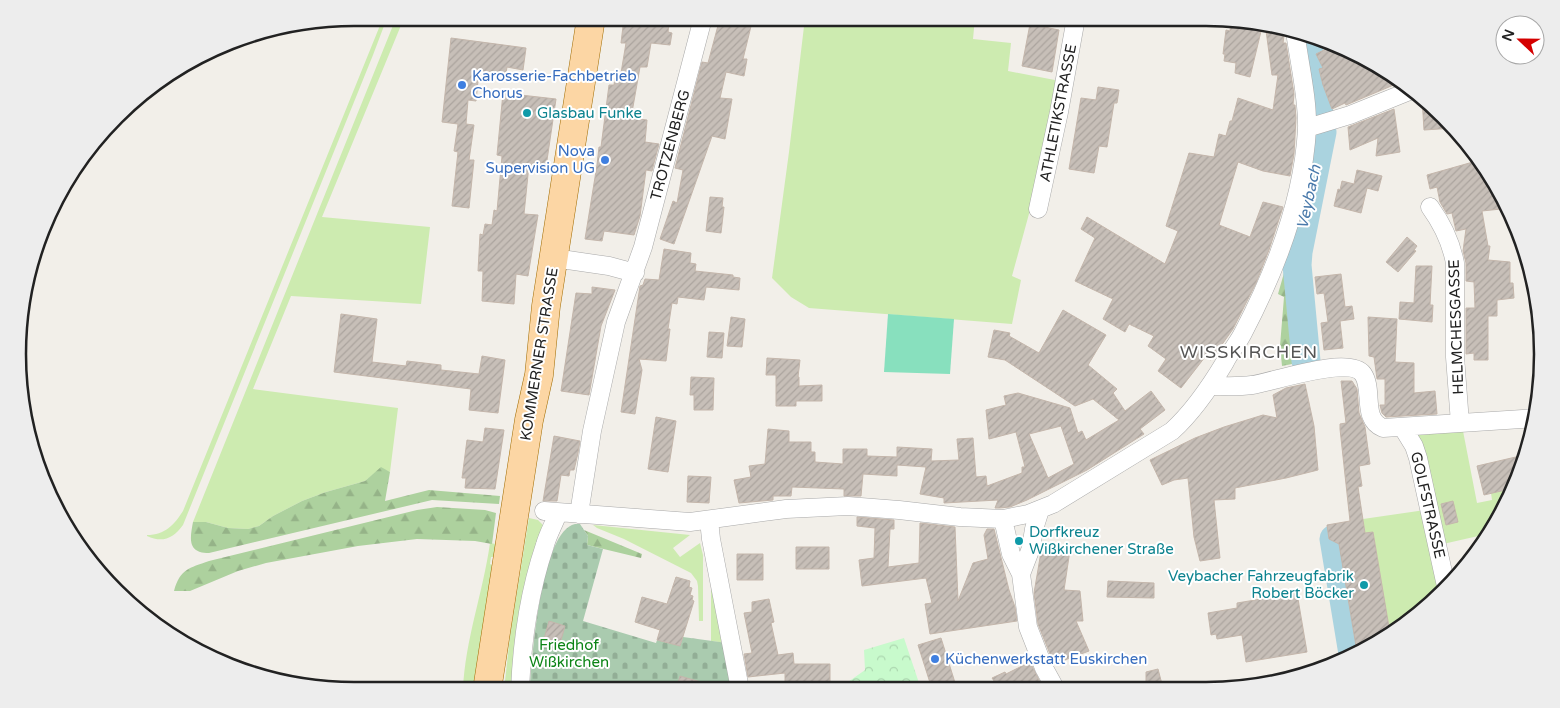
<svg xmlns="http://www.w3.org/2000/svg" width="1560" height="708" viewBox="0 0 1560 708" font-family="'Varela Round',sans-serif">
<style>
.grass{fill:#cdebb0}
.forest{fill:url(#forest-firs)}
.cemetery{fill:url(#cemetery-stones)}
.park{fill:url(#park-crowns)}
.pitch{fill:#88e0be}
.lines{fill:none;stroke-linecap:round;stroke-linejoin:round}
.river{stroke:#aad3df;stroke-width:29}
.building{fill:url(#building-hatch);stroke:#c4b6ab;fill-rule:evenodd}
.minor-casing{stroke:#a9a9a9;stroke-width:19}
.primary-casing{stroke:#a06b00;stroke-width:29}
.minor{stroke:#fff;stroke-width:18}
.primary{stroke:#fcd6a4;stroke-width:28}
.shop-dot{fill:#3f7fe0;stroke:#fff;stroke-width:2}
.culture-dot{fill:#0f9aa8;stroke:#fff;stroke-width:2}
.labels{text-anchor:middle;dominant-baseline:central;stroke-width:4;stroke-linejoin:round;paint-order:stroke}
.shop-label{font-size:15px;fill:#366cbe;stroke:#fff;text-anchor:start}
.culture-label{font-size:15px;fill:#0d838f;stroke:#fff;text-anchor:start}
.street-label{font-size:15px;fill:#222;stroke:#fff}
.park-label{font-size:15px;fill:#0c8416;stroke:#fff}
.water-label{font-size:16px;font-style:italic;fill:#4a7aab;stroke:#fff}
.quarter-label{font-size:18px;letter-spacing:1px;fill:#555;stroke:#fff}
.rim{fill:none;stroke:#222;stroke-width:2.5}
</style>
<defs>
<pattern id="forest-firs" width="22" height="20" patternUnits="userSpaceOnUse" patternTransform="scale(1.25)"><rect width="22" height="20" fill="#add19e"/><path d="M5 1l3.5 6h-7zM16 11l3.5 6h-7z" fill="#95b388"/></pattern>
<pattern id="cemetery-stones" width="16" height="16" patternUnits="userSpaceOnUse" patternTransform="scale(1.25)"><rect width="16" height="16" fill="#aacbaf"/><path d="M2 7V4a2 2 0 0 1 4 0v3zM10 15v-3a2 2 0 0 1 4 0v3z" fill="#92ae96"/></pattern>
<pattern id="park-crowns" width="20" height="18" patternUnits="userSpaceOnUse" patternTransform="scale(1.25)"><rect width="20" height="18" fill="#c8facc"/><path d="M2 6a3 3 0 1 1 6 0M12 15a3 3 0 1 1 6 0" fill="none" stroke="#acd6af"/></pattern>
<pattern id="building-hatch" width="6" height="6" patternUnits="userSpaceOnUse" patternTransform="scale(1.25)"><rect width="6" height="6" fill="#c7bfb8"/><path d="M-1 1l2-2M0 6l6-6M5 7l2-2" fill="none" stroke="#aba49e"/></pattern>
</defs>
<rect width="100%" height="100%" fill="#f2efe9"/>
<path class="grass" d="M383,18H387L373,55L183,525C173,539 162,543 147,536V535C165,535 174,525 183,511Z
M396,18H404L322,217L430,227L421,304L291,296L253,389L398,408L390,472L381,468L365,481L326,492L302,501L273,516L259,526L248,529L228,528L206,522H193Z
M805,18H975L973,39L1011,43L1008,71L1060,81L1044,159L1012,276L1021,280L1012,324L809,308L791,297L772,278L789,152Z
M1463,431L1477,503L1492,500L1491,493L1514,488L1487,534L1443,544L1418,435Z
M1425,510L1442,589L1411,621L1390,633L1373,532L1365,533L1363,519Z
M529,518L538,520L544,526L515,681H510V690H504L510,636Z
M593,525L690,535L673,548L680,557L700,543L703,555V621H699L698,586L697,581L691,573L624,539L597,528Z
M1338,538L1357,652L1346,658L1328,539Z
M490,543L496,544L494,557H491L490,564L492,565L490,580H492L475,690H463C465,640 483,593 490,543Z
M711,572L727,643L711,641Z"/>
<path class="forest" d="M1284,273L1289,274L1295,278L1299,340L1302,362L1282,366L1280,346L1284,297L1278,294Z
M381,467L390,472L385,501L429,490L500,496L499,504L432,500L209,553C187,553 190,538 193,522H206L228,528L248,529L259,526L273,516L302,501L326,492L365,481Z
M437,507L485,510L496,513L492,544L475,541L417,539L358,546L266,563L238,571L190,591H174C180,569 189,568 209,561L417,510Z
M584,530L642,554L641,558L587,545L588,536Z"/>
<path class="cemetery" d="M575,524H580L588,536L587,545L603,549L583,621L656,643L657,640L680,646L683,637L727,643L733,689L534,690L530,688C532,657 541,531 575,524Z"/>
<path class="park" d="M904,638L921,689H849L848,682L865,670L864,650Z"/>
<path class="pitch" d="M888,314L954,319L950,374L884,372Z"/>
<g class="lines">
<path class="river" d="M1306,34L1322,132L1298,252L1297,265L1306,361
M1334,539L1353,654"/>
</g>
<path class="building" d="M624,18H670L668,32L672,33L670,45L651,43L647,67H640L631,118L647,120L645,142L659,144L652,171L646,170L640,216L634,235L604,231L602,241L585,239L597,165L599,147H601L609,85H614L615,78L620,79L626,43H621Z
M720,18H753L743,59H747L744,76L726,72L720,98L732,99L725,139L712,136L674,244L660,239L673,201L677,203L683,170L675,168L702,62L708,63Z
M1231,20L1263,23L1250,77L1235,73L1236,63L1224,61L1225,54H1223L1226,30L1230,31Z
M1265,23L1285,28L1283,43H1286L1294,94L1293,105H1295L1296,118L1294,154L1290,176L1263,171L1238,162L1219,225L1250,237L1263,202L1283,207L1269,250L1256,283L1233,329L1211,360L1205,357L1181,388L1158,371L1166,359L1148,346L1154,336L1129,324L1125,332L1103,319L1113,299L1075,281L1095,238L1081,229L1087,217L1165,264L1178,231L1166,226L1189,153L1214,157L1219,134L1226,136L1230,121H1232L1238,98L1273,110L1278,75H1272Z
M1030,24L1059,30L1052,72L1022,66Z
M451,38L526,48L523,70L507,67L506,73L479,71L476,101L468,100L466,124L474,125L469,160H474L469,208L452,206L458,152L454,151L458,124L442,122Z
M1336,44L1392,74L1396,84L1346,105L1345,103L1332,109L1323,85L1319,69L1323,68L1316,54Z
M1098,87L1119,90L1117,103H1114L1107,147L1099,146L1094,173L1069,169L1081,98L1096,100Z
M503,93L556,99L546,167L529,165L524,214L538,215L528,276L516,274L514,304L482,301L483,271H478L480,234L483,235L485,224L492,225L494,210L497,211L502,156L497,155Z
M1422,98L1444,116L1454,128L1424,130Z
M1394,109L1400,152L1376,156L1378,138L1350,150L1348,127Z
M1480,160L1486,167L1499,192L1501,209L1482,211L1488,246H1490L1488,260L1510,262V283H1513L1514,298L1497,300V316H1488V360H1474V353L1466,354V308H1475L1474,282L1466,281V263L1463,251L1466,229L1456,231L1452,213L1447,214L1440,202L1437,187L1430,189L1427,175Z
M1357,170L1382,176L1378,191L1367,188L1361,213L1334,206L1338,189L1340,190L1342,181L1354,184Z
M710,197L723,198L722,207H724L721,233L706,231Z
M1407,237L1417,246L1414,250L1416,251L1398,272L1386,262Z
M664,249L691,253L690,263L696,264L695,271L733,275V277L740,278L739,290L706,287L704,300L678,297L677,304L672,303L668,329H670L666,361L639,359L642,370L635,414L621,412L640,286L643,285L645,279L659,280Z
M1416,266H1432L1430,305H1433L1432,322L1399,319L1400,302L1414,303Z
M1341,274L1345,307L1352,306L1354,319L1340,321L1343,348L1324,350L1321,323L1328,322L1324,293L1317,294L1315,277Z
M592,287L615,290L601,326L589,395L561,391L576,293L592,294Z
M1063,310L1106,335L1088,365L1117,389L1113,393L1125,411L1151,391L1165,410L1140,429L1144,434L1087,470L1027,500L1010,507L999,508H995L998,500L944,503V498L920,494L926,467L897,465V476L863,474L861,496H844V489L792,487L791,496H773V500L739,503L734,480L751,477L749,466L765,464L768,429L789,431V442H811V452H815V462L843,464V449H867V456L897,457V447L932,449L931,461L959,460L957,439L973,438L976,477L986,476L987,486L1022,473V467H1025L1016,432L989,439L986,410L1006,405L1004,396L1018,393L1070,408L1078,433L1082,431L1086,440L1119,420L1093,399L1075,406L1005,360L988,357L994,330L1010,333L1009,336L1039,353ZM1061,426L1074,464L1048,478L1029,434Z
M341,314L377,319L372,362L406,366L407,361L441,365V370L479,374L482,356L505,360L498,413L469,410L471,389L334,372Z
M731,317L745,319L742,347L727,346Z
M1368,317L1397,319L1395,362L1414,363V393L1435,391L1437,414L1386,417L1382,413L1380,405H1385V379H1377L1374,357L1369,356Z
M709,332L724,333L722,358L707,357Z
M767,358L800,360L798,377H799V386L822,385V401H796V406H776V375H766Z
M691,377L714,378L713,410H694V395H690Z
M1341,381H1352L1357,389L1359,413L1365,427L1370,464L1359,466L1362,486L1358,487L1365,533L1373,532L1390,633L1357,652L1339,544L1329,539L1327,525L1350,521L1340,429V424L1346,423Z
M1305,384L1314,426L1318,470L1286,478L1235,488V499L1214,500L1220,558L1200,561L1194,537L1188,478L1174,480L1162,485L1150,460L1195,438L1224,427L1263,415L1277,418L1273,395L1286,388Z
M656,417L676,421L668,472L648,469Z
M485,428L504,430L495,489L465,488L466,478H462L467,440L483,442Z
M554,436L580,441L578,453L574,470H570L569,476L561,475L557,501H543Z
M1520,456L1523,464L1514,488L1484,495L1477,466Z
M688,476L711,477L709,503L687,502Z
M1453,501L1458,522L1446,525L1441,504Z
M857,517L894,520V529H890L888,567L919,563L920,523L955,527L958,601L973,563L988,559L984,535L987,529H994L1009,590L1015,607L1017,621L930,634L925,604L932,603L926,578L862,586L859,560L874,558L875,528L857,526Z
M1042,546L1070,550L1064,590L1080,591L1083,621H1076L1089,651L1054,664L1038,624L1034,593Z
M796,547H829V569H796Z
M737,554H763V580H737Z
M676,577L690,581L689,587L692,588L690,595L693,596L692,600L694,601L680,646L657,640L660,630L635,622L642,597L667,604Z
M1108,581L1154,583V598L1107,597Z
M1297,593L1307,652L1246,662L1242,635L1217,639L1216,634L1211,635L1208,613L1237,608V603Z
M769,599L774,622L771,623L778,655L793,653L794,664H830V689H785V673L748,677L744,654L752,653L744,613L752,612V602Z
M549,621L565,626L558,651L542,646Z
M941,638L957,689H932L918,645Z
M1030,662L1043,688H999L992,678L1005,672L1006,674Z
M1158,669L1163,688H1146V672Z
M680,676L715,686L714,689H676Z"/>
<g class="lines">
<defs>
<path id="minor" d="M1307,128L1350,115L1412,90
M1430,207C1443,225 1451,242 1455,263V357L1460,423
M1038,209L1059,112L1076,18
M554,258L609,266L635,273
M1210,386C1224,386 1238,387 1252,385C1273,382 1349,355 1363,374C1374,390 1361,419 1383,428L1536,418
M1403,428L1414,446L1418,458L1446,586
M544,511L690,522L786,509L848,506L899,510L960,517L1003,519L1028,514L1053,504L1172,431C1194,411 1210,387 1225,362C1230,352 1238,343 1243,333C1276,270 1303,201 1307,129C1308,98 1299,62 1295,31
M579,514L592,431L616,322L643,247L703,18
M1003,519L1011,554L1021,574L1028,627L1044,668L1055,688
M709,520L711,539L740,689
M1021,574L1031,548L1034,529L1040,510
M520,690C522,641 529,592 545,545C548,534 554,524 558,513"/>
<path id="primary" d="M487,690L529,420L539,375L546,306L591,18"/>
</defs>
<use href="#minor" class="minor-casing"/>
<use href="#primary" class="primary-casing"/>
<use href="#minor" class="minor"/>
<use href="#primary" class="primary"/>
</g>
<g class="shop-dot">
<circle cx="462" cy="85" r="5"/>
<circle cx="605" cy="160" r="5"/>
<circle cx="935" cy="659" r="5"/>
</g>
<g class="culture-dot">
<circle cx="527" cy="113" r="5"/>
<circle cx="1019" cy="541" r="5"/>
<circle cx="1364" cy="585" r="5"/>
</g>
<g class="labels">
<g class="shop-label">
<text x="472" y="76">Karosserie-Fachbetrieb<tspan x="472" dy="17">Chorus</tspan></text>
<text x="595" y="151" text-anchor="end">Nova<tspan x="595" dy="17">Supervision UG</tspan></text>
<text x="945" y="659">Küchenwerkstatt Euskirchen</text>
</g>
<g class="culture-label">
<text x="537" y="113">Glasbau Funke</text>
<text x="1029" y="532">Dorfkreuz<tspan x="1029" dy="17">Wißkirchener Straße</tspan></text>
<text x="1354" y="576" text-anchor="end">Veybacher Fahrzeugfabrik<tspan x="1354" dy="17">Robert Böcker</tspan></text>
</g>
<g class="street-label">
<text transform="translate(1058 113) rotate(-79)">ATHLETIKSTRASSE</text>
<text transform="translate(670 145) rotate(-75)">TROTZENBERG</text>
<text transform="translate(1456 327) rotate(-92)">HELMCHESGASSE</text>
<text transform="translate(539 354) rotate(-81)">KOMMERNER STRASSE</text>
<text transform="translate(1428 505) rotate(77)">GOLFSTRASSE</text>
</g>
<g class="park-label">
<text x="569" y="645">Friedhof<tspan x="569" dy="17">Wißkirchen</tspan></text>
</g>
<g class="water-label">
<text transform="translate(1309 197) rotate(-78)">Veybach</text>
</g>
<g class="quarter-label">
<text x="1249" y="352">WISSKIRCHEN</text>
</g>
</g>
<path d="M0 0H1560V708H0ZM354 26H1206A328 328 0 0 1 1534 354V354A328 328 0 0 1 1206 682H354A328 328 0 0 1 26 354V354A328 328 0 0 1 354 26Z" fill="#ededed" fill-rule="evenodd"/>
<path class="rim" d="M354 26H1206A328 328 0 0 1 1534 354V354A328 328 0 0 1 1206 682H354A328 328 0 0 1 26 354V354A328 328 0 0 1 354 26Z"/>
<g transform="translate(1520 40) rotate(292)"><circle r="24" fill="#ffffff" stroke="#a7a7a7"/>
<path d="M0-4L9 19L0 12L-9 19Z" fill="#d40000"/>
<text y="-8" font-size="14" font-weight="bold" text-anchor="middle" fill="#222222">N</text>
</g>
</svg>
